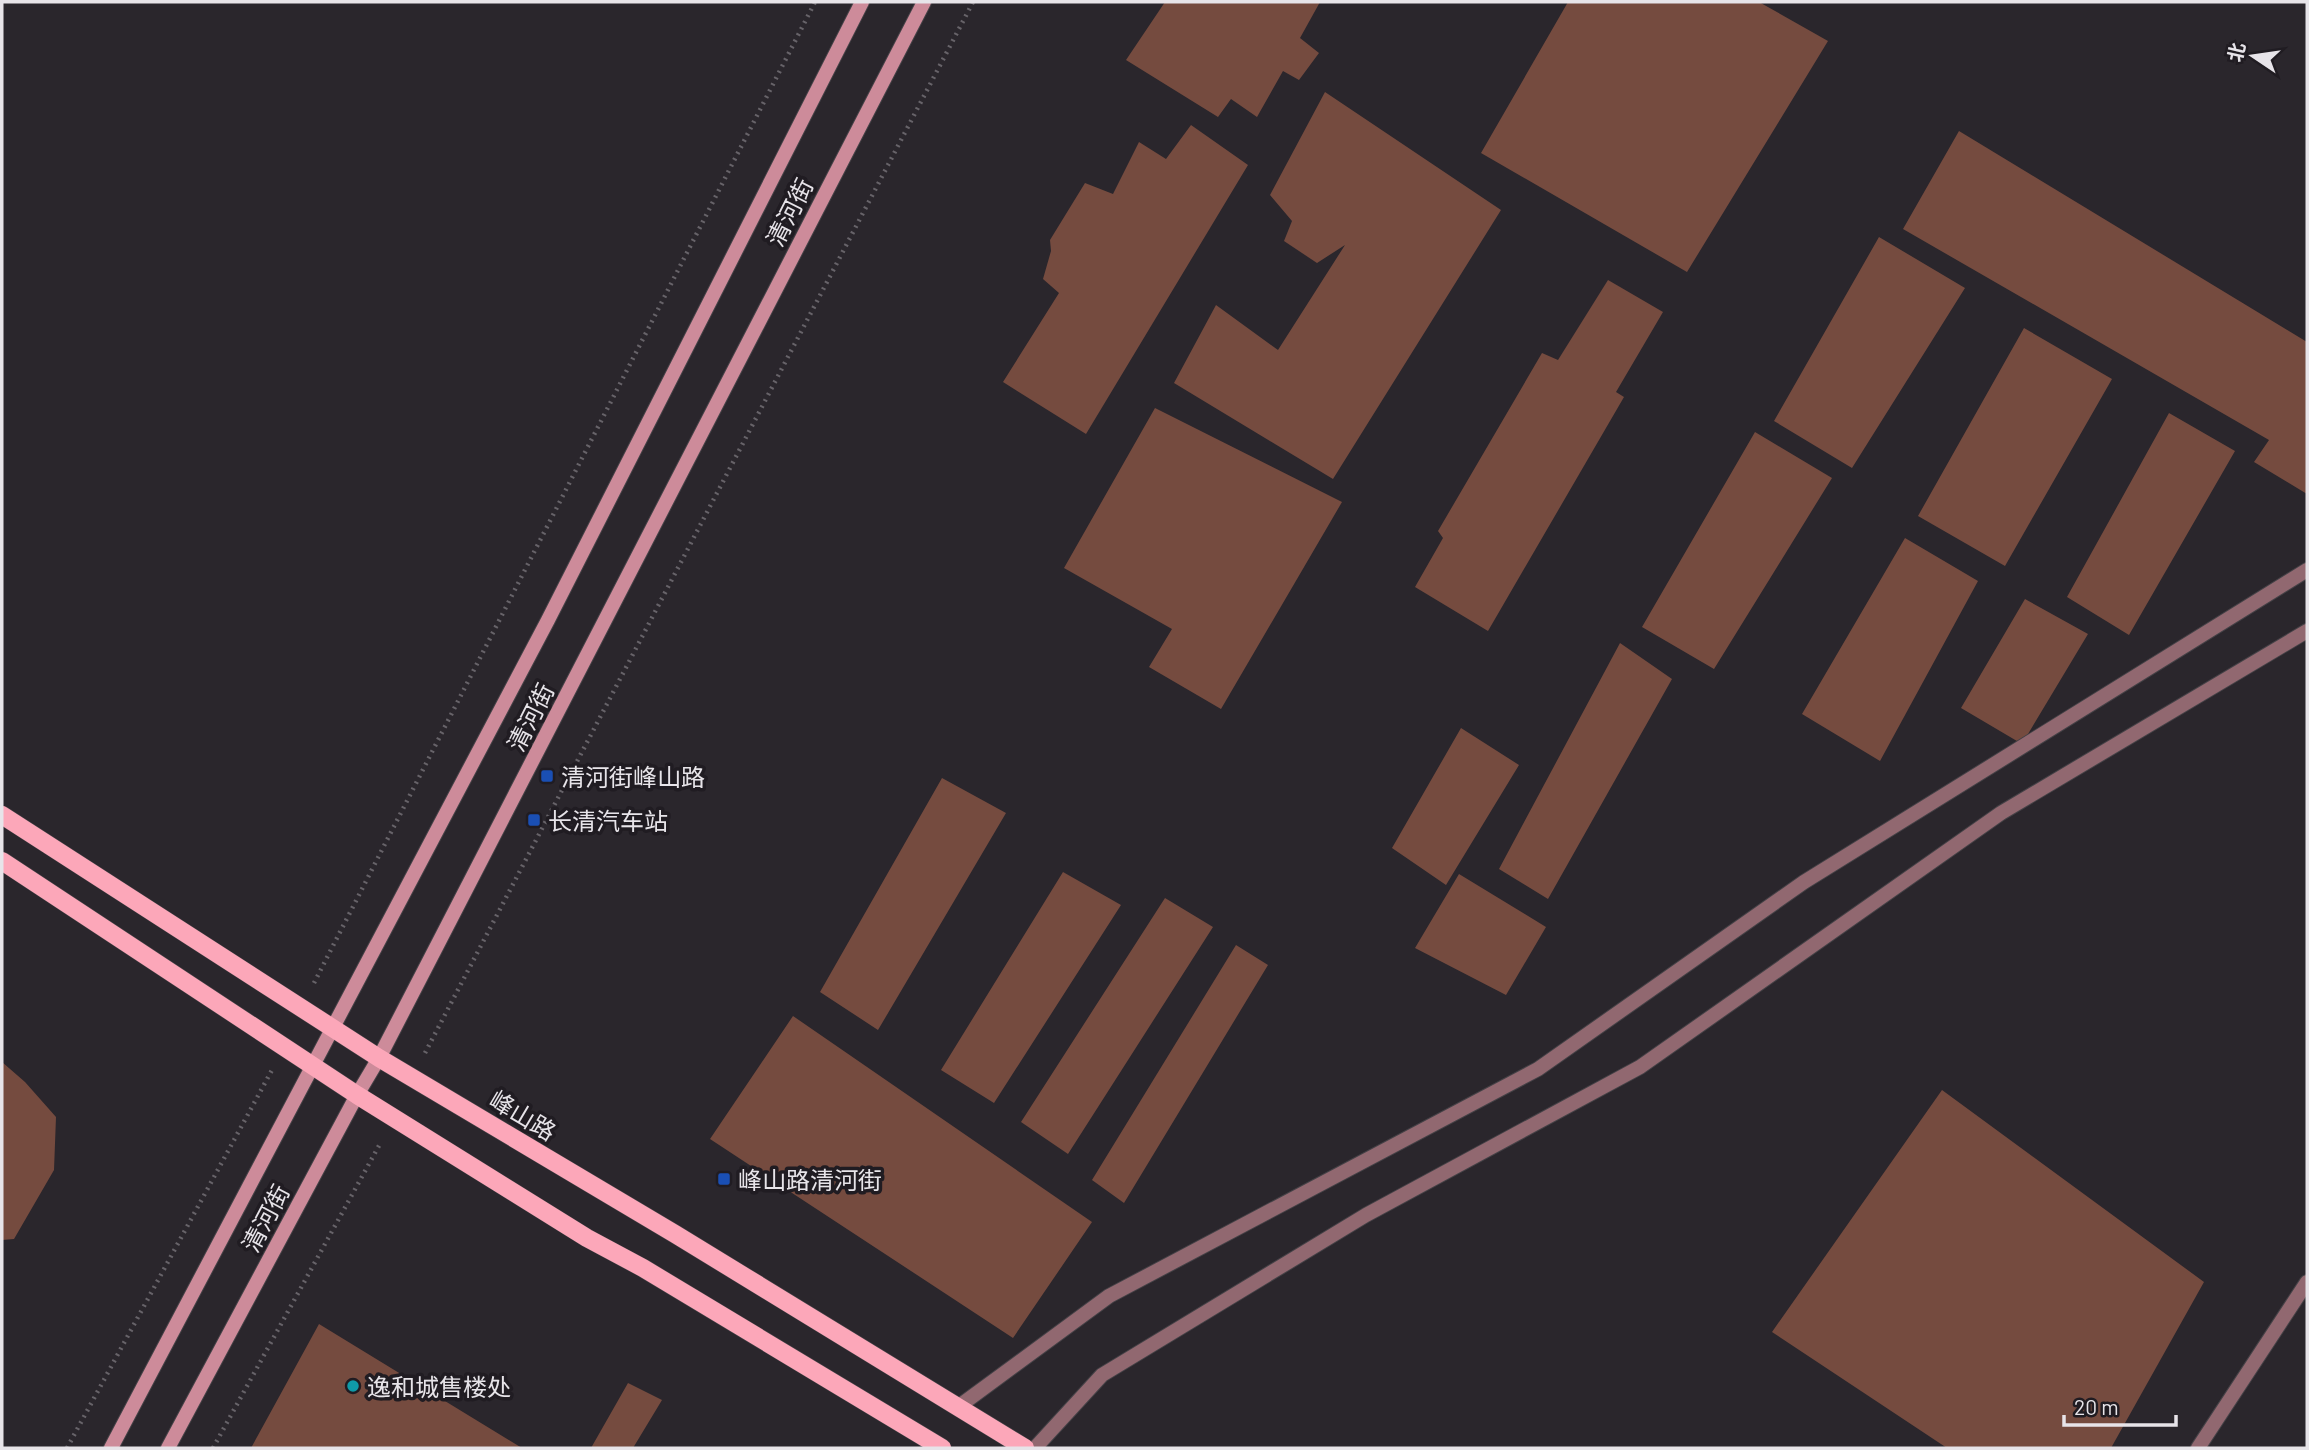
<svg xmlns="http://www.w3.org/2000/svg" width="2309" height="1450" viewBox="0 0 2309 1450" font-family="Barlow,'Noto Sans SC',sans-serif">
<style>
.building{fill:#754b3f}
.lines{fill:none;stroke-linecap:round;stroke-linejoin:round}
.street-casing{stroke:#444146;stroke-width:16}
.secondary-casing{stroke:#444146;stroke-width:16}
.primary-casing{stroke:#444146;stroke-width:19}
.path{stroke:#676369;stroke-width:4.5;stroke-dasharray:2 5;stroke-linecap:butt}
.street{stroke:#916870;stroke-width:14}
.secondary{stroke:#cd8b9a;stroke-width:14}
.primary{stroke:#fca7b9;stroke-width:18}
.transit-dot{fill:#1a4fb4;stroke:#201c22;stroke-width:2.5}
.culture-dot{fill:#0f9aa8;stroke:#201c22;stroke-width:2.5}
.labels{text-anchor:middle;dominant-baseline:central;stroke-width:7;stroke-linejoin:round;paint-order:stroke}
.street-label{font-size:24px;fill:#e7e4e9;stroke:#201c22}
.poi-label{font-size:24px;fill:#e7e4e9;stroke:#201c22;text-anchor:start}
</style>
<rect width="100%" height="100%" fill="#2a262c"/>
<path class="building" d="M1165,2H1320L1300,38L1319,53L1299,80L1283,71L1257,117L1231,99L1218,117L1126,60Z
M1568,2H1759L1828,41L1687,272L1481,153Z
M1325,92L1501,210L1333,479L1174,383L1216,305L1278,350L1345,245L1317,263L1284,241L1292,221L1270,195Z
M1191,125L1248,165L1086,434L1003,382L1059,293L1043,279L1051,251L1050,240L1085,183L1113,194L1139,142L1166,159Z
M1959,131L2307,342V494L2254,462L2269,440L1903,229Z
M1879,237L1965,288L1852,468L1774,421Z
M1608,280L1663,312L1616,392L1624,397L1488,631L1415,587L1443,538L1438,531L1542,353L1558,360Z
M2024,328L2112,379L2005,566L1918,516Z
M1155,408L1342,502L1221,709L1149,667L1172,629L1064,568Z
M2169,413L2235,451L2129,635L2067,597Z
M1755,432L1832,478L1714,669L1642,627Z
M1905,538L1978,581L1880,761L1802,714Z
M2025,599L2088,634L2022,744L1961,708Z
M1620,643L1672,679L1548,899L1499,869Z
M1461,728L1519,765L1446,885L1392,848Z
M942,778L1006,813L878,1030L820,992Z
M1063,872L1121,905L994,1103L941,1070Z
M1459,874L1546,927L1506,995L1415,948Z
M1165,898L1213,927L1068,1154L1021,1122Z
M1236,945L1268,965L1124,1203L1092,1180Z
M793,1016L1092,1222L1013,1338L710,1139Z
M2,1062L25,1082L56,1117L54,1170L14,1239L2,1240Z
M1942,1090L2204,1282L2111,1448H1947L1772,1332Z
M319,1324L522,1448H251Z
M628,1383L662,1400L633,1448H591Z"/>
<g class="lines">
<defs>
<path id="street" d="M958,1407L1109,1296L1538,1069L1804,882L2307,570
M1035,1448L1102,1375L1366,1215L1640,1067L2001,813L2307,631
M2198,1448L2307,1282"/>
<path id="secondary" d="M111,1448L548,620L862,2
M168,1448L357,1095L379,1058L924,2"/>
<path id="primary" d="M2,815L379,1058L675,1234L1025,1448
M2,861L357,1095L587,1238L643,1268L942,1448"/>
</defs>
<use href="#street" class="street-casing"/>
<use href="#secondary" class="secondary-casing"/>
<use href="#primary" class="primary-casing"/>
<path class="path" d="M314,983L815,2
M425,1053L973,2
M67,1448L272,1070
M213,1448L381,1142"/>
<use href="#street" class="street"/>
<use href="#secondary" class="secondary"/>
<use href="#primary" class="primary"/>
</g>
<g class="transit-dot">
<rect x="540" y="769" width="14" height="14" rx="3.5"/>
<rect x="527" y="813" width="14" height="14" rx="3.5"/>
<rect x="717" y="1172" width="14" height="14" rx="3.5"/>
</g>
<circle class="culture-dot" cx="353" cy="1386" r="7"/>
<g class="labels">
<g class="street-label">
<text transform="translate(789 212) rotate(-63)">清河街</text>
<text transform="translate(530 717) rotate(-63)">清河街</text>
<text transform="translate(523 1115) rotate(31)">峰山路</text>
<text transform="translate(265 1218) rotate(-62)">清河街</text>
</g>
<g class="poi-label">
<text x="561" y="776">清河街峰山路</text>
<text x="548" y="820">长清汽车站</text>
<text x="738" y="1179">峰山路清河街</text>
<text x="367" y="1386">逸和城售楼处</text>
</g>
</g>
<rect width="2309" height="1450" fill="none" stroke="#e7e4e9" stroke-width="7"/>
<g transform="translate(2253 56) rotate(283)" stroke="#201c22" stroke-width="5" paint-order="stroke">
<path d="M0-5L12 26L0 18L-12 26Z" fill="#e7e4e9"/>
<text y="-10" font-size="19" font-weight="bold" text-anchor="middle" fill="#e7e4e9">北</text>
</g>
<path d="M2064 1415v10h112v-10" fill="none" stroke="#e7e4e9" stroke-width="3.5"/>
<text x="2074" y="1415" font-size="21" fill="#e7e4e9" stroke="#201c22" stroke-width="5" paint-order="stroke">20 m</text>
</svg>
